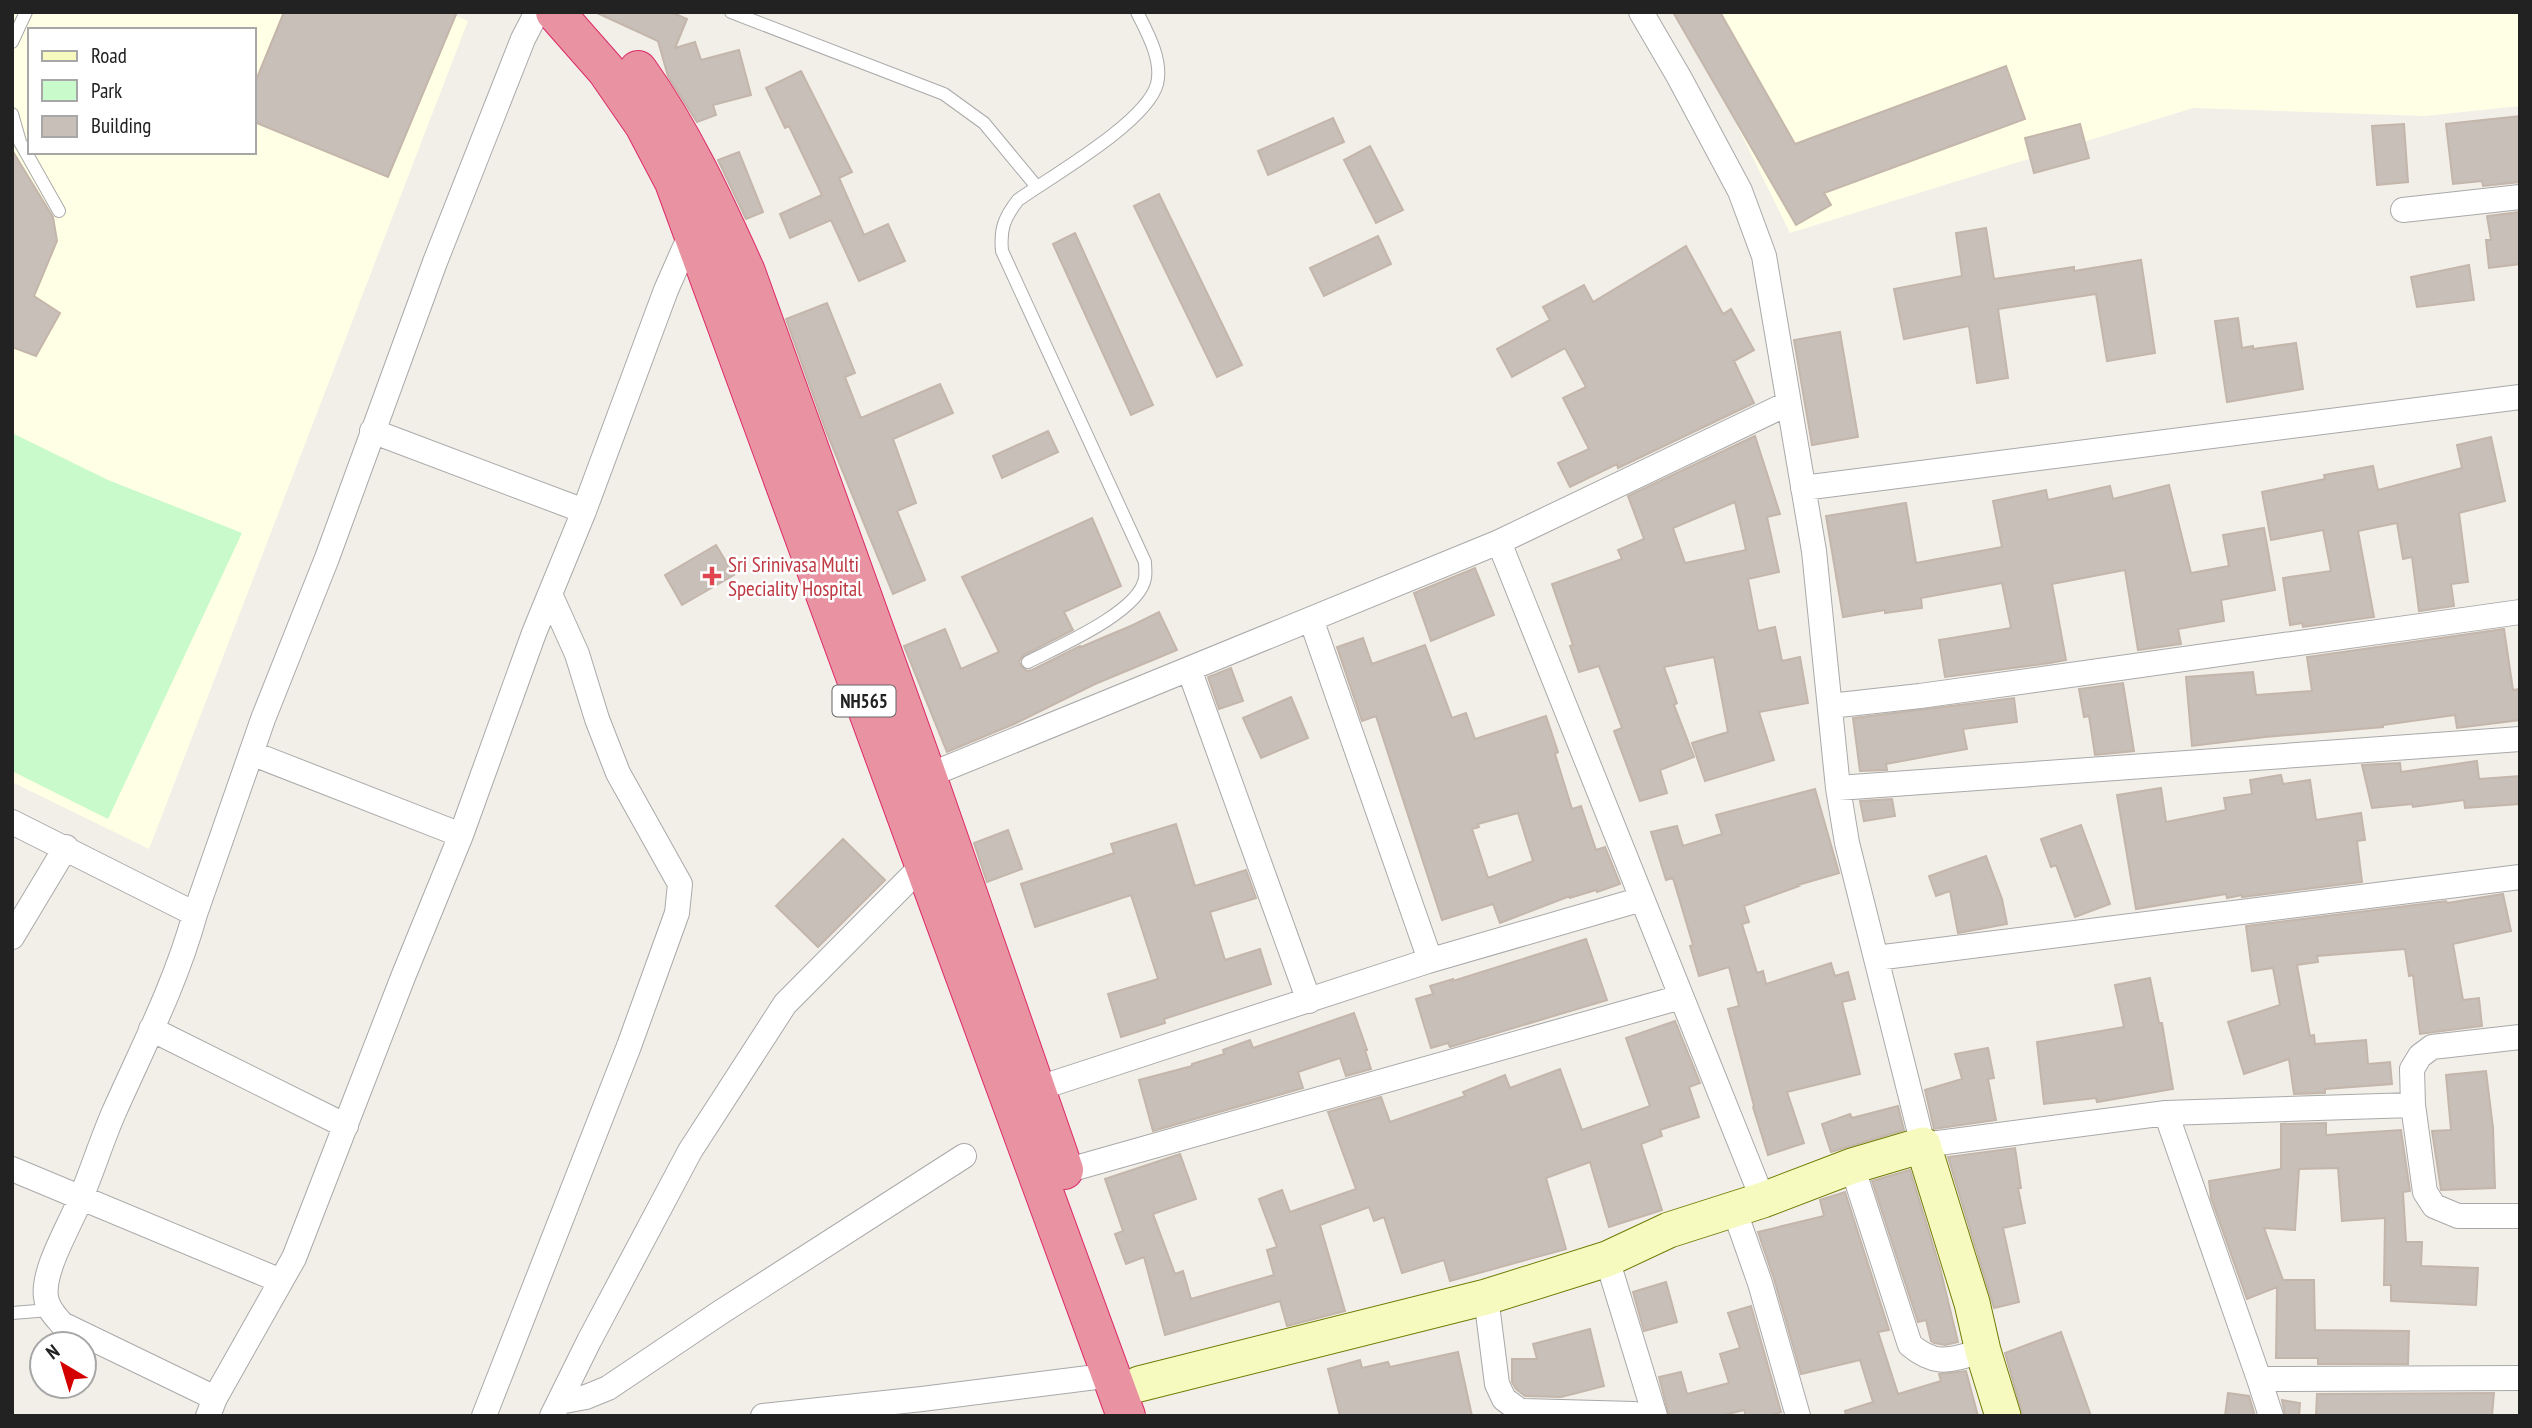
<svg xmlns="http://www.w3.org/2000/svg" width="2532" height="1428" viewBox="0 0 2532 1428" font-family="'PT Sans Narrow',sans-serif">
<style>
.education{fill:#ffffe5;fill-rule:evenodd}
.park{fill:#c8facc}
.building{fill:#c7bfb8;stroke:#c4b6ab;stroke-width:2;fill-rule:evenodd}
.lines{fill:none;stroke-linecap:round;stroke-linejoin:round}
.lane-casing{stroke:#a9a9a9;stroke-width:14}
.street-casing{stroke:#a9a9a9;stroke-width:26}
.secondary-casing{stroke:#707d05;stroke-width:37}
.highway-casing{stroke:#dc2a67;stroke-width:40}
.lane{stroke:#fff;stroke-width:12}
.street{stroke:#fff;stroke-width:24}
.secondary{stroke:#f7fabf;stroke-width:35}
.highway{stroke:#e892a2;stroke-width:38}
.health-dot{fill:#e0444e;stroke:#fff;stroke-width:2.5}
.labels{text-anchor:middle;dominant-baseline:central;stroke-width:5;stroke-linejoin:round;paint-order:stroke}
.shield{fill:#fff;stroke:#646464;stroke-width:2}
.shield-label{font-size:19px;font-weight:bold;fill:#222}
.health-label{font-size:21px;fill:#be3a42;stroke:#fff;text-anchor:start}
</style>
<rect width="100%" height="100%" fill="#f2efe9"/>
<path class="education" d="M12,12H448L468,21L149,849L12,782ZM30,30H254V152H30Z
M1681,12H2520V106L2425,116L2193,108L1790,233Z"/>
<path class="park" d="M12,433L108,480L242,533L108,819L12,771Z"/>
<path class="building" d="M284,12H457L388,177L254,122V85Z
M595,12H671L687,19L675,48L695,42L701,60L739,50L751,95L713,105L716,115L697,122L668,76L658,41Z
M1673,12H1720L1795,144L2006,66L2025,119L1824,193L1831,205L1796,225Z
M801,71L852,172L839,178L864,235L888,224L905,261L859,281L831,220L790,238L780,214L822,195L789,126L785,128L766,88Z
M2520,116V182L2483,186L2482,181L2453,184L2446,124Z
M1333,118L1344,142L1268,175L1258,151Z
M2080,124L2089,158L2034,173L2025,138Z
M2404,124L2408,182L2377,185L2372,126Z
M1370,146L1403,210L1376,223L1344,160Z
M12,150L53,217L57,241L34,296L60,313L36,356L12,347Z
M739,152L763,212L746,219L718,160Z
M1159,194L1242,365L1217,377L1134,206Z
M2520,212V264L2489,268L2486,240H2491L2487,216Z
M1986,228L1994,279L2074,267V271L2141,260L2155,353L2107,361L2096,294L1998,309L2008,378L1977,383L1969,326L1904,339L1894,289L1962,276L1956,233Z
M1075,233L1153,405L1131,415L1053,244Z
M1378,236L1391,264L1324,296L1310,268Z
M1686,246L1723,314L1731,309L1754,350L1734,361L1754,403L1618,468L1617,464L1570,487L1558,463L1589,449L1563,398L1586,387L1565,348L1512,377L1497,349L1550,320L1543,307L1584,285L1593,302Z
M2469,265L2474,300L2417,307L2411,277Z
M827,303L855,373L845,377L861,418L940,384L953,413L893,439L916,503L897,511L925,580L893,594L826,431L786,319Z
M2238,318L2242,348L2253,346V349L2296,343L2303,389L2227,402L2215,321Z
M1840,332L1858,437L1812,445L1794,340Z
M1048,431L1058,452L1002,478L993,456Z
M1755,436L1780,514L1767,517L1779,572L1748,579L1758,631L1775,627L1782,661L1800,657L1808,703L1759,712L1774,760L1705,781L1692,743L1728,732L1714,657L1664,667L1677,703L1674,705L1694,757L1660,770L1667,793L1640,801L1614,731L1622,728L1599,666L1579,672L1570,646L1573,645L1552,584L1622,559L1618,550L1644,539L1628,496ZM1735,502L1746,550L1685,563L1673,528Z
M2491,437L2505,501L2459,513L2468,582L2451,584L2454,606L2419,611L2412,557L2403,559L2397,523L2358,531L2374,617L2303,627L2302,623L2290,625L2283,578L2331,571L2323,530L2271,540L2262,492L2325,479L2324,475L2373,466L2378,490L2462,468L2457,445Z
M2169,485L2191,573L2229,566L2223,535L2264,528L2275,590L2221,600L2224,621L2178,629L2181,644L2138,650L2125,570L2052,584L2066,660L2050,663L1945,677L1939,640L2011,628L2002,583L1921,598L1922,608L1885,613V610L1843,617L1826,516L1906,503L1916,563L2002,547L1993,501L2046,490L2048,500L2110,486L2113,499Z
M1092,518L1121,586L1064,612L1073,630L1024,655L1019,661L1021,666L1027,671L1032,670L1080,646L1081,647L1133,625L1159,612L1177,650L1095,684L1014,724L947,752L904,646L945,629L961,669L999,652L962,577Z
M716,545L734,575L682,605L665,575Z
M1475,568L1494,615L1431,641L1414,593Z
M2504,629L2513,690L2520,689V720L2457,728L2455,715L2383,725V727L2265,737L2192,746L2186,677L2253,672L2256,695L2312,691L2307,657Z
M1363,638L1372,664L1425,645L1452,718L1466,713L1475,739L1546,716L1558,752L1555,754L1572,809L1581,806L1596,850L1605,847L1620,884L1597,892L1596,890L1570,898V896L1500,923L1493,904L1442,920L1376,716L1362,721L1337,647ZM1518,813L1533,861L1488,878L1472,829L1479,827L1478,824Z
M1231,668L1243,701L1219,709L1208,677Z
M2123,683L2134,751L2095,755L2089,716L2084,717L2079,689Z
M1291,697L1308,738L1261,758L1243,718Z
M2014,698L2017,722L1963,729L1967,749L1886,764L1887,770L1860,771L1853,718Z
M2477,761L2479,779L2520,776L2519,804L2465,808L2464,800L2413,807L2412,804L2372,808L2362,765L2400,763L2401,772Z
M2281,775L2283,784L2310,780L2316,820L2361,813L2365,840L2357,841L2362,882L2242,897V895L2227,898L2226,894L2136,909L2117,795L2161,788L2166,822L2226,810L2224,798L2252,794L2250,780Z
M1815,789L1839,873L1798,885L1799,886L1744,906L1749,922L1742,924L1757,973L1763,971L1766,984L1831,963L1835,976L1848,972L1855,999L1842,1002L1860,1074L1787,1092L1804,1143L1768,1155L1753,1107L1754,1106L1728,1009L1739,1006L1729,967L1699,976L1690,946L1693,945L1673,878L1666,880L1651,832L1677,826L1683,846L1722,834L1716,815Z
M1892,799L1895,816L1864,821L1860,801Z
M1176,824L1195,886L1246,870L1256,898L1210,912L1225,960L1260,949L1271,984L1164,1019L1165,1023L1121,1037L1108,994L1158,979L1131,895L1035,927L1021,884L1114,853L1111,844Z
M2081,825L2110,904L2075,917L2056,865L2051,867L2041,839Z
M1008,830L1022,869L987,882L974,843Z
M843,839L885,880L818,947L776,906Z
M1986,856L2002,899L2007,924L1958,933L1950,891L1936,896L1929,876Z
M2503,894L2511,931L2453,944L2463,1000L2479,998L2482,1026L2420,1034L2413,975L2409,976L2405,949L2317,956L2318,962L2297,965L2310,1036L2314,1035L2315,1044L2366,1040L2368,1064L2390,1062L2392,1084L2325,1089V1093L2294,1094L2289,1059L2244,1074L2228,1022L2280,1005L2273,968L2252,971L2246,926L2446,901L2447,903Z
M1586,939L1607,1000L1450,1047L1448,1043L1431,1048L1416,999L1433,994L1430,986L1453,979V981Z
M2150,978L2159,1023H2162L2173,1089L2097,1102L2096,1098L2044,1104L2037,1042L2124,1027L2115,985Z
M1354,1013L1367,1050H1365L1371,1069L1346,1076L1340,1058L1298,1072L1303,1088L1153,1131L1139,1080L1192,1066V1064L1224,1054L1223,1050L1250,1040L1253,1048Z
M1675,1021L1700,1083L1689,1087L1699,1117L1660,1130L1662,1136L1641,1144L1662,1210L1609,1227L1590,1162L1546,1178L1566,1249L1450,1281L1444,1260L1402,1273L1384,1217L1374,1221L1369,1207L1320,1225L1345,1311L1287,1326L1280,1301L1165,1335L1144,1257L1126,1264L1115,1234L1123,1231L1105,1179L1180,1154L1196,1199L1153,1214L1175,1274L1183,1271L1191,1299L1274,1275L1267,1250L1277,1247L1259,1199L1282,1190L1290,1212L1356,1189L1328,1112L1381,1097L1390,1122L1465,1096L1463,1092L1505,1075L1510,1088L1560,1069L1582,1130L1650,1106L1626,1038Z
M1988,1048L1994,1078L1988,1079L1996,1120L1934,1129L1925,1090L1962,1079L1955,1054Z
M2486,1071L2493,1128L2495,1188L2441,1190L2432,1131L2451,1130L2446,1075Z
M1898,1106L1904,1130L1831,1152L1822,1124L1850,1114L1852,1118Z
M2326,1123V1135L2401,1130L2410,1191L2403,1192L2406,1242H2422L2421,1266L2478,1268L2476,1305L2391,1301V1285H2384L2385,1218L2342,1221L2338,1168L2299,1169L2295,1230L2264,1228L2283,1280H2314L2315,1330L2409,1331L2408,1364H2318V1358H2276L2277,1287L2247,1299L2211,1198L2209,1181L2281,1169V1124Z
M2015,1148L2021,1188H2018L2025,1223L2003,1228L2019,1302L1994,1308L1948,1157Z
M1910,1170L1940,1268L1958,1342L1945,1345L1934,1343L1931,1341L1926,1320L1918,1322L1872,1181Z
M1845,1192L1889,1330L1878,1332L1898,1394L1941,1381L1939,1374L1966,1371L1978,1416H1846L1845,1411L1873,1402L1860,1360L1801,1374L1774,1279L1758,1232L1824,1216L1820,1200Z
M1666,1282L1677,1322L1644,1331L1633,1292Z
M1751,1306L1781,1412L1769,1416H1746L1744,1410L1720,1416H1669L1659,1377L1681,1372L1687,1394L1729,1383L1720,1354L1740,1348L1728,1313Z
M1590,1329L1604,1386L1561,1397L1525,1396L1516,1389L1512,1382V1359H1537L1533,1344Z
M2061,1332L2091,1416H2023L2005,1353Z
M1458,1352L1472,1416H1340L1328,1369L1360,1360L1362,1368L1388,1362L1390,1367Z
M2228,1393L2249,1396L2255,1416H2225Z
M2494,1393L2492,1416H2316L2317,1394Z
M2282,1400L2300,1403L2299,1416H2285Z"/>
<g class="lines">
<defs>
<path id="lane" d="M731,12L944,94L984,123L1037,187
M12,42L26,12
M12,114L20,142L59,211
M1028,662C1057,647 1140,612 1145,578C1146,573 1145,567 1145,562L1002,251C1000,229 1004,218 1018,200C1052,176 1147,122 1157,84C1163,60 1147,32 1137,12
M12,1313L50,1310"/>
<path id="street" d="M1641,12L1679,77L1740,191L1764,256L1814,551L1838,788L1847,843L1923,1145L2166,1113
M2403,210L2520,197
M372,431L584,511
M1803,488L2520,397
M1311,619L1429,957L1428,961
M1189,669L1309,1001
M1830,706L1920,696L2520,612
M251,753L461,835
M927,776L1499,542
M1838,788L2520,739
M12,822L195,914L263,719L327,558L435,262L523,39L537,12
M195,914C176,983 143,1047 114,1112C101,1142 92,1172 79,1202C69,1227 42,1271 46,1297C47,1308 55,1316 62,1324L215,1398
M12,937L66,847
M1876,958L2520,877
M151,1029L346,1126
M2520,1037L2432,1047L2420,1056L2412,1069L2413,1105L2425,1192L2434,1206L2458,1216H2520
M1036,1089L1428,961L1642,899
M2413,1105L2166,1113L2259,1379L2520,1378
M1852,1166L1910,1345C1938,1368 1951,1359 1983,1351
M12,1169L281,1281
M1065,1171L1681,997
M1763,1200L1499,542L1789,403
M1734,1209L1760,1283L1798,1416
M1607,1259L1655,1416
M1486,1297L1497,1384L1504,1399L1520,1411L1634,1414L1640,1416
M2259,1379L2271,1416
M559,1402L586,1397L608,1388L721,1312L964,1156
M208,1416L215,1398L294,1258L403,977L461,835L534,633L584,511L666,290L692,231
M484,1416L629,1046L677,913L680,884L618,773L597,719L577,654L550,594
M552,1416L589,1341L690,1151L785,1004L924,864
M763,1416L922,1399L1112,1375"/>
<path id="secondary" d="M1139,1384L1486,1297L1607,1259L1669,1230L1763,1200L1852,1166L1923,1145L1972,1303L1983,1351L2003,1416"/>
<path id="highway" d="M555,12L606,70L644,125L674,182L1126,1416
M638,70C683,133 714,201 746,272L927,776L1064,1170"/>
</defs>
<use href="#lane" class="lane-casing"/>
<use href="#street" class="street-casing"/>
<use href="#secondary" class="secondary-casing"/>
<use href="#highway" class="highway-casing"/>
<use href="#lane" class="lane"/>
<use href="#street" class="street"/>
<use href="#secondary" class="secondary"/>
<use href="#highway" class="highway"/>
</g>
<path class="health-dot" d="M708.5 565.5h7v7h7v7h-7v7h-7v-7h-7v-7h7z"/>
<g class="labels">
<rect class="shield" x="832.5" y="685.5" width="63" height="31" rx="5"/>
<g class="shield-label">
<text x="864" y="701">NH565</text>
</g>
<g class="health-label">
<text x="728" y="564">Sri Srinivasa Multi<tspan x="728" dy="24">Speciality Hospital</tspan></text>
</g>
</g>
<rect width="2532" height="1428" fill="none" stroke="#222222" stroke-width="28"/>
<rect x="28" y="28" width="228" height="126" fill="#ffffff" stroke="#a7a7a7" stroke-width="2"/>
<rect x="42" y="51" width="35" height="10" fill="#f7fabf" stroke="#a7a7a7" stroke-width="2"/>
<text x="91" y="63" font-size="21" fill="#222222">Road</text>
<rect x="42" y="80" width="35" height="21" fill="#c8facc" stroke="#a7a7a7" stroke-width="2"/>
<text x="91" y="98" font-size="21" fill="#222222">Park</text>
<rect x="42" y="116" width="35" height="21" fill="#c7bfb8" stroke="#a7a7a7" stroke-width="2"/>
<text x="91" y="133" font-size="21" fill="#222222">Building</text>
<g transform="translate(63 1365) rotate(322)"><circle r="33" fill="#ffffff" stroke="#a7a7a7" stroke-width="2"/>
<path d="M0-5L12 26L0 18L-12 26Z" fill="#d40000"/>
<text y="-10" font-size="19" font-weight="bold" text-anchor="middle" fill="#222222">N</text>
</g>
</svg>
